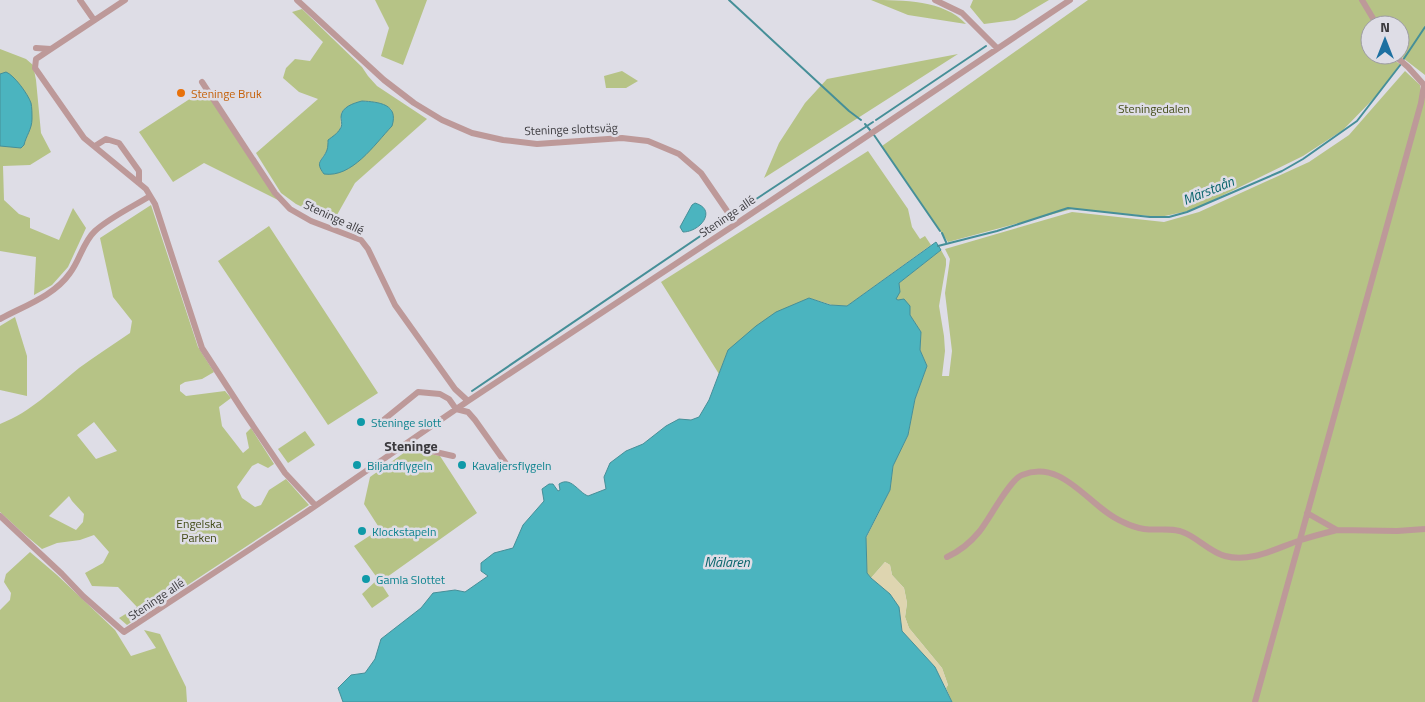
<svg xmlns="http://www.w3.org/2000/svg" width="1425" height="702" viewBox="0 0 1425 702" font-family="'Titillium Web',sans-serif">
<style>
.green{fill:#b6c386;fill-rule:evenodd}
.sand{fill:#ded5b0}
.water{fill:#4bb4bf;stroke:#468f98}
.lines{fill:none;stroke-linecap:round;stroke-linejoin:round}
.stream{stroke:#468f98;stroke-width:2}
.street{stroke:#bd9999;stroke-width:6}
.food-dot{fill:#e8710a;stroke:#dedde6;stroke-width:2}
.culture-dot{fill:#0f9aa8;stroke:#dedde6;stroke-width:2}
.labels{text-anchor:middle;dominant-baseline:central;stroke-width:5;stroke-linejoin:round;paint-order:stroke}
.food-label{font-size:12px;fill:#c56008;stroke:#dedde6;text-anchor:start}
.park-label{font-size:12px;fill:#424b16;stroke:#dedde6}
.street-label{font-size:12px;fill:#3b3a3e;stroke:#dedde6}
.culture-label{font-size:12px;fill:#0d838f;stroke:#dedde6;text-anchor:start}
.water-label{font-size:14px;font-style:italic;fill:#08646b;stroke:#dedde6}
.neighbourhood-label{font-size:14px;font-weight:bold;fill:#3b3a3e;stroke:#dedde6}
</style>
<rect width="100%" height="100%" fill="#dedde6"/>
<path class="green" d="M375,0H427L403,65L381,56L389,28Z
M871,0C903,0 944,0 966,24L908,15Z
M973,0H1049L1015,20L984,24L970,7Z
M1088,0H1425V75L1399,55H1400V25H1370V55H1398L1394,60L1400,64L1379,93L1343,130L1303,156L1193,210L1160,217L1072,209L948,242L882,146Z
M302,9L362,67L368,76L377,86L427,119L355,183L333,222L296,204L281,193L256,153L318,99L299,92L283,78L286,68L295,59L310,61L323,42L292,12ZM362,101C374,102 383,102 392,110L319,162C326,153 333,142 339,132C342,126 340,122 341,116C341,107 355,103 362,101Z
M0,49L26,59L33,65L36,80L41,133L51,152L30,165L3,166L4,200L19,214L30,218V228L59,240L73,208L86,228L68,267L52,285L34,295L36,257L0,251Z
M958,54L764,178L779,143L805,103L827,79Z
M622,71L638,81L626,88H606L604,76Z
M1405,71L1420,85L1421,93L1425,91V702H952L946,688L948,685L942,668L909,628L905,617L907,603L904,588L892,575L890,565L885,562L871,578L867,573L866,538L890,490L893,466L908,435L915,399L927,366L920,350L921,332L910,315L895,298L900,292L899,283L941,250L946,259V265L939,306L944,336L945,351L942,376H949L952,351L945,293L950,259L945,249L1072,212L1164,222L1199,212L1309,162L1349,135Z
M205,89L280,201L204,163L173,182L139,132Z
M868,151L908,209L912,227L920,239L925,236L931,245L847,306L832,305L809,298L728,350L719,374L661,282Z
M151,205L198,347L214,372L202,379L185,382L180,385V391L186,396L225,391L231,398L219,407L222,426L243,453L249,448L246,433L251,428L274,464L268,468L258,463L252,466L237,487L242,498L255,507L261,505L269,490L286,479L309,505L127,625L119,618L137,607L118,587L92,586L85,573L103,563L109,552L94,535L80,540L57,543L42,549L24,534L0,512V424C31,412 53,389 79,368C95,356 113,345 130,333L132,321L113,297L100,238ZM94,422L117,451L96,459L77,435ZM69,496L72,501L84,514L83,522L76,530L49,516Z
M269,226L378,393L328,425L218,261Z
M15,317L27,356V396L0,390V326Z
M305,431L315,445L288,463L278,449Z
M408,450L440,456L477,513L380,582L389,596L372,608L362,594L378,579L354,546L380,529L364,504L370,477Z
M30,552L57,575L115,630L131,656L156,648L144,630L160,634L186,687L187,702H0V610L10,600L11,593L4,582L6,574Z"/>
<path class="sand" d="M885,562L890,565L892,575L904,588L907,603L905,617L909,628L942,668L948,685L946,688L935,667L902,631L899,607L871,578Z"/>
<path class="water" d="M6,72C14,75 28,94 31,103C32,107 32,114 32,119C32,129 26,136 24,145L21,148L0,146V74Z
M362,101C379,102 399,104 392,126C374,145 352,178 324,174C314,161 323,161 327,150C328,147 328,143 328,140C332,137 338,133 340,129C343,125 341,121 341,117C341,107 354,103 362,101Z
M695,203C718,210 700,232 683,232L680,227L692,205Z
M936,242L941,250L899,283L900,292L896,299L898,300L904,299L910,306V315L921,332L920,350L927,366L915,399L908,435L893,466L890,490L866,537L867,573L871,578L890,594L899,607L902,631L935,667L952,702H343L338,688L351,675L365,673L375,659L381,639L421,608L433,593L455,590L465,592L488,576L481,571V563L494,553L513,548L523,525L544,501L542,489L549,484H553L558,491L560,490L559,484C571,476 578,492 588,496L606,489L604,477L610,463L626,451L643,444L666,426L679,419L691,420L699,417L709,400L728,350L756,326L776,312L809,298L830,305L847,306Z"/>
<g class="lines">
<path class="stream" d="M729,0L849,111L861,120
M1403,60L1425,27
M876,120L986,46
M865,124L870,130
M874,135L940,231
M741,209L873,122
M942,233L946,242
M938,246L997,231L1068,208L1150,217H1169L1187,212L1282,171L1303,159L1357,121L1401,64
M472,391L724,220"/>
<path class="street" d="M80,0L94,20
M297,0L384,80L414,103L442,120L472,133L503,140L537,144L622,138L648,141L679,154L701,173L736,224
M935,0L962,13L997,48
M1362,0L1377,25
M36,48L51,49L125,0
M51,49L36,59L35,68L84,138L146,189L155,204L202,348L243,411L285,473L315,505
M202,82L275,193L290,209L311,221L361,240L368,249L395,305L455,389L468,401L736,224L1070,0
M95,146L106,139L119,143L139,171V183
M0,319C24,306 54,296 70,273C80,260 83,242 95,231C109,218 134,206 150,196
M381,422L418,392L440,394L449,399L456,409L468,412L475,420L507,465
M405,445L453,456
M1307,513L1337,530L1397,531L1425,529
M0,516L62,574L83,596L124,632L305,513L468,401
M947,557C960,551 970,543 979,532C989,520 1010,479 1022,475C1064,458 1089,508 1123,522C1129,525 1137,528 1144,529C1158,531 1173,527 1185,533C1199,539 1210,552 1225,556C1252,563 1276,548 1301,540C1313,536 1325,533 1337,530
M1255,702L1421,103L1424,85L1408,67L1394,55"/>
</g>
<circle class="food-dot" cx="181" cy="93" r="5"/>
<g class="culture-dot">
<circle cx="361" cy="422" r="5"/>
<circle cx="357" cy="465" r="5"/>
<circle cx="462" cy="465" r="5"/>
<circle cx="362" cy="531" r="5"/>
<circle cx="366" cy="579" r="5"/>
</g>
<g class="labels">
<g class="food-label">
<text x="191" y="93">Steninge Bruk</text>
</g>
<g class="park-label">
<text x="1154" y="108">Steningedalen</text>
<text x="199" y="523">Engelska<tspan x="199" dy="14">Parken</tspan></text>
</g>
<g class="street-label">
<text transform="translate(571 129) rotate(-2)">Steninge slottsväg</text>
<text transform="translate(727 216) rotate(-34)">Steninge allé</text>
<text transform="translate(334 217) rotate(25)">Steninge allé</text>
<text transform="translate(156 599) rotate(-34)">Steninge allé</text>
</g>
<g class="culture-label">
<text x="371" y="422">Steninge slott</text>
<text x="367" y="465">Biljardflygeln</text>
<text x="472" y="465">Kavaljersflygeln</text>
<text x="372" y="531">Klockstapeln</text>
<text x="376" y="579">Gamla Slottet</text>
</g>
<g class="water-label">
<text transform="translate(1208 190) rotate(-22)">Märstaån</text>
<text x="727" y="561">Mälaren</text>
</g>
<g class="neighbourhood-label">
<text x="411" y="445">Steninge</text>
</g>
</g>
<g transform="translate(1385 40)"><circle r="24" fill="#dedde6" stroke="#9d9ca3"/>
<path d="M0-4L9 19L0 12L-9 19Z" fill="#1d70a1"/>
<text y="-8" font-size="14" font-weight="bold" text-anchor="middle" fill="#3b3a3e">N</text>
</g>
</svg>
